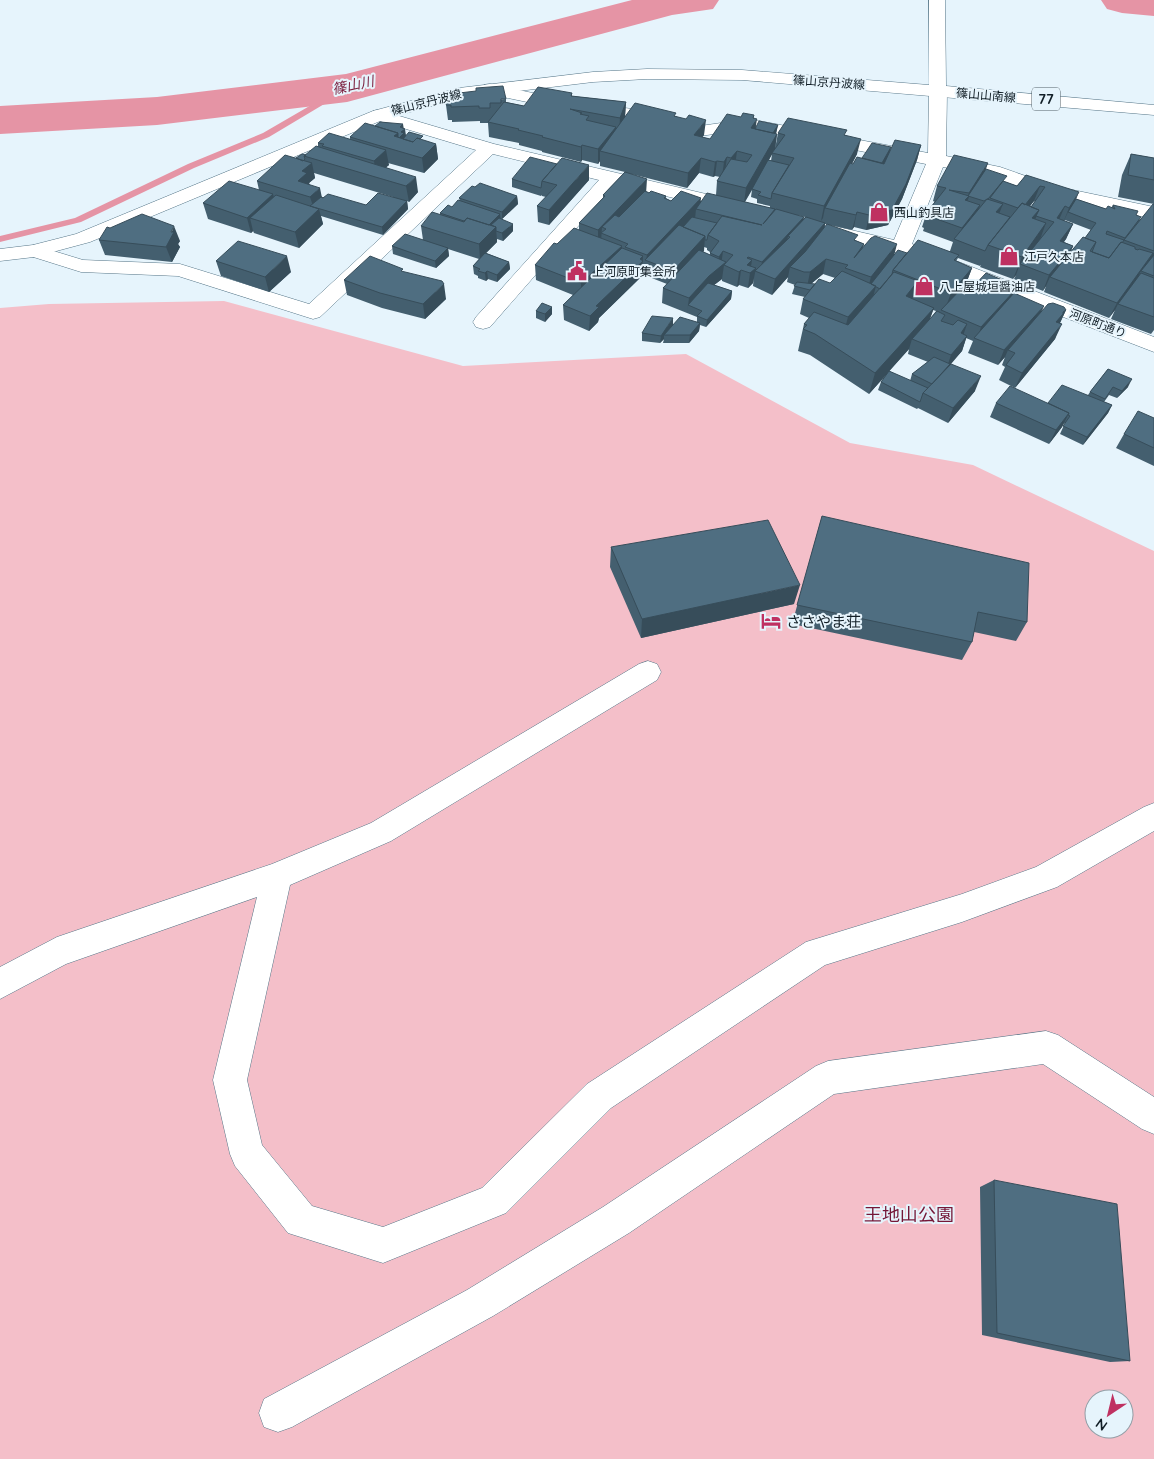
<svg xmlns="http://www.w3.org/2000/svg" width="1154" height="1459" viewBox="0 0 1154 1459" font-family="Quicksand,'Noto Sans JP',sans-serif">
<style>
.green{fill:#f4bfc9;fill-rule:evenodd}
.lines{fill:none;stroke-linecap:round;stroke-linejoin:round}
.stream{fill:#e594a5;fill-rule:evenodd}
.river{fill:#e594a5;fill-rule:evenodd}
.minor-casing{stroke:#567688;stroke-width:1}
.major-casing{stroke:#567688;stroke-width:1}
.minor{fill:#fff;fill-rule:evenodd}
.major{fill:#fff;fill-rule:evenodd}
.wall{fill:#445f6f;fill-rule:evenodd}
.shaded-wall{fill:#374d5a}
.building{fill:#4f6e81;stroke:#374d5a}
.labels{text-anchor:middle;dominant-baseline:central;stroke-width:4;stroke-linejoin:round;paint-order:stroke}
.far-street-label{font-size:12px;fill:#111e26;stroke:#e6f4fc}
.far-poi-label{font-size:12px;fill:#111e26;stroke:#e6f4fc;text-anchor:start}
.far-water-label{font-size:14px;font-style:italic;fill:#791b3b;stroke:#e6f4fc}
.shield{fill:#e6f4fc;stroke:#515e66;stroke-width:1}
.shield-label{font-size:14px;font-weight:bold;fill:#111e26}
.poi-label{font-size:15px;fill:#111e26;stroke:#e6f4fc;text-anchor:start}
.near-park-label{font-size:18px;fill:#751737;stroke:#e6f4fc}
</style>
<rect width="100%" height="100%" fill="#e6f4fc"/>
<path class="green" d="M224,301L463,366L686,354L850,443L973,465L1154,551V1459H0V308L49,304ZM1094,1399H1124V1429H1094Z"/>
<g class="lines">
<path class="stream" d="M344,86L351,88L269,137L194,168L81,222L0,242V236L75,218L188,164L263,133Z"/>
<path class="river" d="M632,0H719L713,9L672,15L347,102L157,125L0,134V106L157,97L346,74Z
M1101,0H1154V16L1122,13L1107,9Z"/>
<defs>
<path id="minor" d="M490,84L575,102L633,109L700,126L749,119L928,153L929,91L932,87L938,86L944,87L947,91L946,156L1000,167L1054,186L1154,207V219L1049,197L989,176L943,167L912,244L1154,337V352L895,252L814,233L811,229L814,225L821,223L894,240L926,164L749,129L700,136L633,119L575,112L484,93L481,89L484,85Z
M379,110L494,144L723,198L725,202L723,206L716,208L615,184L490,327L483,329L476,327L473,322L476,317L599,180L493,154L320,317L313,319L178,276L81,272L27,255L24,251L27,247L34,245L83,260L180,264L309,304L476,150L373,119L370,115L373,111Z
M648,661L657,664L661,672L657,680L391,841L290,885L247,1080L262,1145L312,1206L383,1227L482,1188L587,1084L806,942L962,894L1036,867L1144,807L1154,803V831L1057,887L962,922L825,965L611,1108L506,1213L383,1263L288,1233L235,1166L230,1154L213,1080L257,897L66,964L0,999V967L57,937L272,864L371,823L639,664Z
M1046,1031L1058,1035L1154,1097V1134L1142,1129L1043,1064L834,1094L629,1233L493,1316L292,1427L278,1432L264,1427L259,1413L264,1399L467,1290L603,1207L816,1066L828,1061Z"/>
<path id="major" d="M929,0H945L946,86L1154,105V115L742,80L647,79L593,82L460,98L385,119L90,242L34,257L0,261V249L33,245L76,234L373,111L459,88L593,72L647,69L742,70L929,85Z"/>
</defs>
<use href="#minor" class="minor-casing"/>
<use href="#major" class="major-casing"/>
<use href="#minor" class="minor"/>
<use href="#major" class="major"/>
</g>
<path class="wall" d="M572,93V96L626,102L625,116H676L704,135L702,137L710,139L741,117L754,118L756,127L778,125L776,134H777L775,149L778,133L846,135L857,154L852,164H853L862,158L891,147L890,150L921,145L917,160L902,199L888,225L866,230L854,227L852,230L825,224V227L864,244L863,248L894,254L950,251L953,242L923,231L924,228L922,227L927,212L935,202L933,201L937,186L985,170L1004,182L1017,186L1026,175L1076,199L1106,209L1111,208L1113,205L1136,215L1140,220L1154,204V330L1151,334L1111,319L1115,310L1109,318L1044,292L1046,286L1043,291L1014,279L1016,275L1013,279L980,267L981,265L980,266L958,258L956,261L972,268L964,289L969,291L1016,289L1014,293L1041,311L1066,310L1060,323L1055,339L1015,388L999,380L1005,367L1002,365L1005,357L998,365L968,353L973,341L966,338L962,351L950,364L975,391L948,423L918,408L917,409L878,390L881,382L886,375L869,394L810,355L798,351L804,324L809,318L800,314L803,299L805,297L792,294L795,285L787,282L788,277L772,295L753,286L754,275L753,283L748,288L739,285L737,287L722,281V279L714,285L732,291L731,299L706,327L700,325L699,331L689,343H663L664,339L660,343L642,341V333L673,326L697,322V317L662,303L663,288L667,284L644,275V270L643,269L642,276L599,318L598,322L589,331L564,320L563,305L573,295L536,280L535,265L557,244L579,230V223L603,198V195L625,172L600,166V161L598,164L582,160L581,162L542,152V151L519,145V143L489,137L488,123H480V121L452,122V120H448L446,105L506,99V102L524,106ZM772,154L771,161L769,160ZM699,173L713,177L715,176L720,177L717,181L716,195L701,201H671L666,198V196L649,193L646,192L631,174L687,188ZM752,190L751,197L757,199V203L770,206V208L745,202ZM1034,201H1035L1031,207L1030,206ZM797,215L805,217L803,219ZM1065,220L1091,230L1085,238L1071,251L1073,246L1064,242L1066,239L1073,224L1064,221ZM704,247L707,248V250L710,252V255L703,252ZM823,274L835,278L830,283L815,284H811ZM933,310L936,311L930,319ZM909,349L908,354L928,362L912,374L910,381L889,371Z
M375,126L403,128L406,136L436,144L438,159L424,173L388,163L389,165L386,167L418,192L409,202L407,201L408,209L383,235L321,216L323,224L299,248L254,233L253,231L251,233L208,219L203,203L259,190L257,181L296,159L306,155L318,146V143L350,139V137ZM314,173L393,197L366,205L322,197L310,185L309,183L315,178Z
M1131,154L1154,158V204L1118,197L1122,175Z
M512,179L589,180L549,225L538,222L537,206L546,197L542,196V195L541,196L512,187Z
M475,187L517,196L518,204L502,219H501L513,231L503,241L497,239V242L486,253L509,262L510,269L497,282L488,279L486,281L478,278V276L474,274L473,266L479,259L448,249L449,256L436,268L393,254L392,246L423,240L421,226L440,215V213L452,207L460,201L459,198Z
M99,240L180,241L178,244L180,247L172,262L105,255Z
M216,261L291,272L269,292L221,276Z
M404,272L446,299L425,319L382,308L347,295L344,280Z
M536,311L552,314L545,322L536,318Z
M1108,369L1128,387L1117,398L1109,395L1104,402L1112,405L1108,413L1083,445L1060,434L1065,423H1064L1062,427L1049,444L990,417L996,403H1048L1088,395L1090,392Z
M1154,418V466L1116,448L1124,434Z
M822,516L1027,622L1016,641L974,632L972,642L962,660L792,624Z
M611,547L794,604L641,638L610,567Z
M994,1180L1130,1361L1110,1362L982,1335L980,1187Z"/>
<path class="shaded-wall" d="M626,102L625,117L619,133L620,118Z
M754,115L753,125L757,119L755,131L749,143L753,118Z
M706,120L704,135L693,150L694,135Z
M403,124L404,130L405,129L406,136L400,148L397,151L394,136L400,127Z
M778,125L776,133L771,142L772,134Z
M616,127L615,142L600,151V161L598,164V149Z
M777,134L775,149L744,203L746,188Z
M861,139L857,154L828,208H825L823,218L821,221L824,206Z
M436,144L438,159L424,173L422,158Z
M582,145V160L581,162V147Z
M921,145L917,160L902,199L888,225L866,230L869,215Z
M891,147L889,154L880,171L882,163Z
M386,150L389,165L376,176L374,161Z
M737,151L735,166L729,173L731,158Z
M727,157L725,172L722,177L724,162Z
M701,158L699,173L687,188L688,173Z
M717,161L715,176L713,177L715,162Z
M312,163L315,178L309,183L310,188L298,181L302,171Z
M988,163L983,178L969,197L966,204L965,200L967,198L969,193Z
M589,165V180L549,225V210Z
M416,177L418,192L409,202L406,186Z
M647,179L646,194L606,229L602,227L601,242L598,245V230Z
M1040,186L1034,201L1016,224L1022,209Z
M320,188L323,203L313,206L310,197Z
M1079,192L1073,207L1068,212L1063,223L1069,208Z
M273,194L277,209L250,218L253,231L251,233L247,218Z
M517,196L518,204L502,219V212Z
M701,198L700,210L696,209L695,219L646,261L647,255Z
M407,201L408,209L383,235L382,227Z
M1003,204L997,219L996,212Z
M980,205L975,220L958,241L962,228Z
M1065,206L1058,222L1057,218Z
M319,209L323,224L299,248L295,232Z
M1039,210L1030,232L1032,218Z
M857,212L854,227L852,230L856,215Z
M500,214L501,222L487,226Z
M804,217L801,232L790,237L788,236L786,249L760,273L762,262Z
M825,223L822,238L790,267L788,277L772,295L775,279Z
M1046,223L1038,245L1020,264L1016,275L1013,279L1022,257Z
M513,224V231L503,241L502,233Z
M1073,224L1066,239L1053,256L1060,241Z
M174,226L180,241L178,244L180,247L172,262L166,247Z
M496,227L497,242L480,259L479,244Z
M705,236L704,251L672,286L673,271Z
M897,244L893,260L867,292L871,277Z
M622,246V261L581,299V283Z
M1073,246L1067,261L1050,277L1046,286L1043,291L1049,275Z
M448,248L449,256L436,268L435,261Z
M723,251L721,266L726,262L724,265L722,279L688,305L687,313L689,298L709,276L717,269L719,257Z
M1154,252V257L1141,271L1136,281L1118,304L1115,310L1109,318L1117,303Z
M287,256L291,272L269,292L265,277Z
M643,256L642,276L599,318L598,322L589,331L590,316L596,306Z
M826,259L823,274L807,287L810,272Z
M752,260L750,273L747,265Z
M509,262L510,269L497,282V275Z
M756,268L753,283L748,288L750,273Z
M972,268L964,289L944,312L951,293Z
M741,270L739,285L737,287L739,272Z
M487,271L488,279L486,281L485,273Z
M918,281L911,303L906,296Z
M444,284L446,299L425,319L423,304Z
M876,286L872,301L844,332L848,317Z
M1016,289L1010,304L977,339L981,327Z
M732,291L731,299L706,327L707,320Z
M1044,306L1037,321L1008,350L1005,357L998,365L1004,350Z
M552,307V314L545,322V314Z
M934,308L926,329L912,339L909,349L869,394L875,373Z
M1066,310L1059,325L1056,322L1063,312Z
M673,318V326L664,335V339L660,343L661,336Z
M700,323L699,331L689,343L690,335Z
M967,324L962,339L961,333Z
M1062,324L1055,339L1015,388L1022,373Z
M967,336L962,351L946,370L951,355Z
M981,376L975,391L948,423L953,408Z
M1132,379L1128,387L1117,398L1122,391Z
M1112,405L1108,413L1083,445L1087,437Z
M1069,413L1062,427L1049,444L1056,430Z
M800,585L794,604L641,638L642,619Z"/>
<path class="building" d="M503,86L506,99H501V103H490V108H479V106L451,107V105H446V99L450,98L451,94L476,91V88Z
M538,87L572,93L571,96L626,102L620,118L570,109L582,113L580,114L589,116L586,120L616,127L598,149L582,145L581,147L542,137L543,136L518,130L519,129L488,122L504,102L524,106Z
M635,103L676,113L674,116L686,119L689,115L706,120L694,135L710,139L727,114L741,117L743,113L754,115L753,118L757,119L751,128L777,134L746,188L717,181L731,159L747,162L752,155L737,151L731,158L727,157L724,162L717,161L715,162L701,158L688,173L600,151Z
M788,118L847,130L844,135L861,139L824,206L772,193L794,158L772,153L785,135L778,133Z
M759,121L778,125L773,133L755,129Z
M380,122L403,124L400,127L405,129L401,132L404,133L399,138L398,137V133L375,126Z
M365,123L398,133L394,136L413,142L417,138L436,144L422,158L350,137Z
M409,132L423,136L420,139L417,138L413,142L403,139Z
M329,133L386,150L374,161L322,146L324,144L318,143Z
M895,140L921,145L906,184L892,210L869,215L857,212L856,215L825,208L850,163L853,164L857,157L884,164Z
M872,143L891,147L882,163L862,158Z
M316,146L416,177L406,186L304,156Z
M302,154L306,155L304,156L305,159L303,161L296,158Z
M1131,154L1154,158V180L1128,175Z
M285,155L312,163L302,171L307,173L298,181L320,188L310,197L257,181Z
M954,155L988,163L969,193L949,190L969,196L965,200L980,205L962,228L928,216L931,213L927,212L946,188L937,186Z
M530,157L557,164L542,181L541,188L512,179Z
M562,158L589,165L549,210L537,206L557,185L542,181Z
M768,160L789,165L772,193L771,199L758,195L761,192L752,189Z
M986,169L1007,176L988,199H987L984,201L968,196Z
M625,172L647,179L598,230L579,223L605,196L603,195Z
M1026,175L1079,192L1069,208L1065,206L1057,218L1073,224L1060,241L1073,246L1049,275L1020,264L1054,222L1036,216L1039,210L1031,207L1045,187L1040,186L1025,205L1022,203L1018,208L990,198L1003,181L1017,186Z
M229,181L273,194L247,218L203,203Z
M480,183L517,196L502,212L459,198L472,186L475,187Z
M645,191L649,193L651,191L666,196L664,198L671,201L681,191L701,198L647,255L625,247L628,244L601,233L606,229L602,227L615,215L619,217Z
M378,193L407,201L382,227L310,206L321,197L323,198L328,194L366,205Z
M707,193L775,209L763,224L776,209L804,217L762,262L748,257L747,258L752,260L747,265L756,268L750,273L741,270L739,272L724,265L733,255L723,251L719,257L710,253L719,241L708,235L722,216L762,225L696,209Z
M276,195L319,209L295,232L250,218Z
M987,199L1003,204L996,212L1010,217L988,245L985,251L954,239Z
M1076,199L1106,209L1108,206L1115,209L1113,205L1138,211L1136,215L1141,217L1125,238L1107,231L1106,234L1124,240L1122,243L1121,242L1109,258L1092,252L1096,242L1085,238L1096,223L1068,212Z
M458,200L500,214L489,225L467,218L464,221L440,213L448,205L452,207Z
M1022,203L1039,210L1032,218L1046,223L1022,257L988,245Z
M1153,204H1154V251L1124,240Z
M432,212L464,222L467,218L496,227L479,244L421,226Z
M142,214L174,226L171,232H174L166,247L99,240L107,227L110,228Z
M692,217L717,223L708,235L707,240H705V236L683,227Z
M806,217L825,223L775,279L755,271L790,237L788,236Z
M499,218L513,224L502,233L496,231V227L491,225Z
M827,224L858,235L854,240L864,244L854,258L871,238L875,236L897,244L871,277L845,268L848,265L826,259L810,272H804L790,267L805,252Z
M679,225L705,236L673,271L645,260Z
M574,228L622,246L581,283L535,265L554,243L557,244Z
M405,234L448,248L435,261L392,246Z
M1083,237L1096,242L1090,251L1109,258L1121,242L1135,247V249L1138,250L1139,249L1153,253L1117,303L1050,277Z
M918,240L959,255L954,260L972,268L951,293L893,270Z
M238,241L287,256L265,277L216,261Z
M622,248L643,256L640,259L643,261L596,306L599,307L590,316L563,305Z
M699,250L726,262L709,276L689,298L663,288Z
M898,250L907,253L893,270L892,274L880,289L871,284Z
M485,253L509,262L497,275L487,271L485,273L478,271L480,269L473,266Z
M1154,255V276L1141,271Z
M370,256L403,269L401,271L442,281L444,284L423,304L380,293L344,280Z
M842,271L876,286L848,317L803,299L819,279L830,283Z
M894,272L918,281L906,296L934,308L875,373L815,334L803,329L807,325L804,324L814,312L848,325Z
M986,273L1014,285L1016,289L981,327L941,310L962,288L969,291Z
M1141,273L1154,278V317L1118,304Z
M797,282L815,284L810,290L794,286Z
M708,283L732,291L707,320L697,316L702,311L688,305Z
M1014,293L1044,306L1004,350L974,338Z
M542,303L552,307L545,314L536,311Z
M1053,303L1064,307L1066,310L1063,312V314L1056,322L1062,324L1022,373L1006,365L1015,353L1008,350L1048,304Z
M937,311L945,315L941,321L953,325L958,320L967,324L961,333L967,336L951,355L912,339Z
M652,316L673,318L661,336L642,333Z
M680,317L700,323L690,335H664Z
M934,357L950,364L932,384L912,374Z
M951,364L981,376L953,408L923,393Z
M1108,369L1132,379L1122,391L1113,387L1105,399L1090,392Z
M889,371L928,388L923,393L920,402L881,382Z
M1062,385L1112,405L1087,437L1063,426L1070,416L1068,415L1069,413L1048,403Z
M1010,386L1069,413L1056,430L996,403Z
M1138,411L1154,418V448L1124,434Z
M822,516L1029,563L1027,622L978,612L972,642L797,605Z
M768,520L800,585L642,619L611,547Z
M994,1180L1117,1204L1130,1361L997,1333Z"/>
<defs>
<symbol id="shop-bare" viewBox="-9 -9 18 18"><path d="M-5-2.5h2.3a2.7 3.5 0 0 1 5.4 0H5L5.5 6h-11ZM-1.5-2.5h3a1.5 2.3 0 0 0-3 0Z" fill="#bf3161" stroke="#e6f4fc" stroke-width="2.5" paint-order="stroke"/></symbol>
<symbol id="civic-bare" viewBox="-9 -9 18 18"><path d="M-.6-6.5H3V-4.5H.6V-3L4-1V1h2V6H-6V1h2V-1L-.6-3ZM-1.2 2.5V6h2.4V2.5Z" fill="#bf3161" stroke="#e6f4fc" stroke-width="2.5" paint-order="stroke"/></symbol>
<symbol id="hotel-bare" viewBox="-9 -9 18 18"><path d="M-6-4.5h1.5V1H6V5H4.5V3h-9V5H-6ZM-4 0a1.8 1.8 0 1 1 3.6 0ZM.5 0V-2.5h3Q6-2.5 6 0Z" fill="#bf3161" stroke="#e6f4fc" stroke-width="2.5" paint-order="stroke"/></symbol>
</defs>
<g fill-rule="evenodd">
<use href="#shop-bare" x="865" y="198" width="28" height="28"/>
<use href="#shop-bare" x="995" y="242" width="28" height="28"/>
<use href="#civic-bare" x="563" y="257" width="28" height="28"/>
<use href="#shop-bare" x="910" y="272" width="28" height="28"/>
<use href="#hotel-bare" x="757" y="607" width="28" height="28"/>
</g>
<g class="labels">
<g class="far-street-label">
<text transform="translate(829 82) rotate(4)">篠山京丹波線</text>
<text transform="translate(986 95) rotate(5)">篠山山南線</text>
<text transform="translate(426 102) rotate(-14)">篠山京丹波線</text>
<text transform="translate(1098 323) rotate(21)">河原町通り</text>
</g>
<g class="far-poi-label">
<text x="894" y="212">西山釣具店</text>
<text x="1024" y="256">江戸久本店</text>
<text x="592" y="271">上河原町集会所</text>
<text x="939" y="286">八上屋城垣醤油店</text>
</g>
<g class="far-water-label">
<text transform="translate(353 85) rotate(-12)">篠山川</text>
</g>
<rect class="shield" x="1032" y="87.5" width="28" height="23" rx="4"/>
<g class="shield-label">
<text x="1046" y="99">77</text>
</g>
<g class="poi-label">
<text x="786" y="621">ささやま荘</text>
</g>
<g class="near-park-label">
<text x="909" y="1214">王地山公園</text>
</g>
</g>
<g transform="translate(1109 1414) rotate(215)"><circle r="24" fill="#e6f4fc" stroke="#919ea6"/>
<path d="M0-4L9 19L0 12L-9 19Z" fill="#bf3161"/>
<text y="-8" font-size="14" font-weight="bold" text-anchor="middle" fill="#111e26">N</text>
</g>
</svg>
